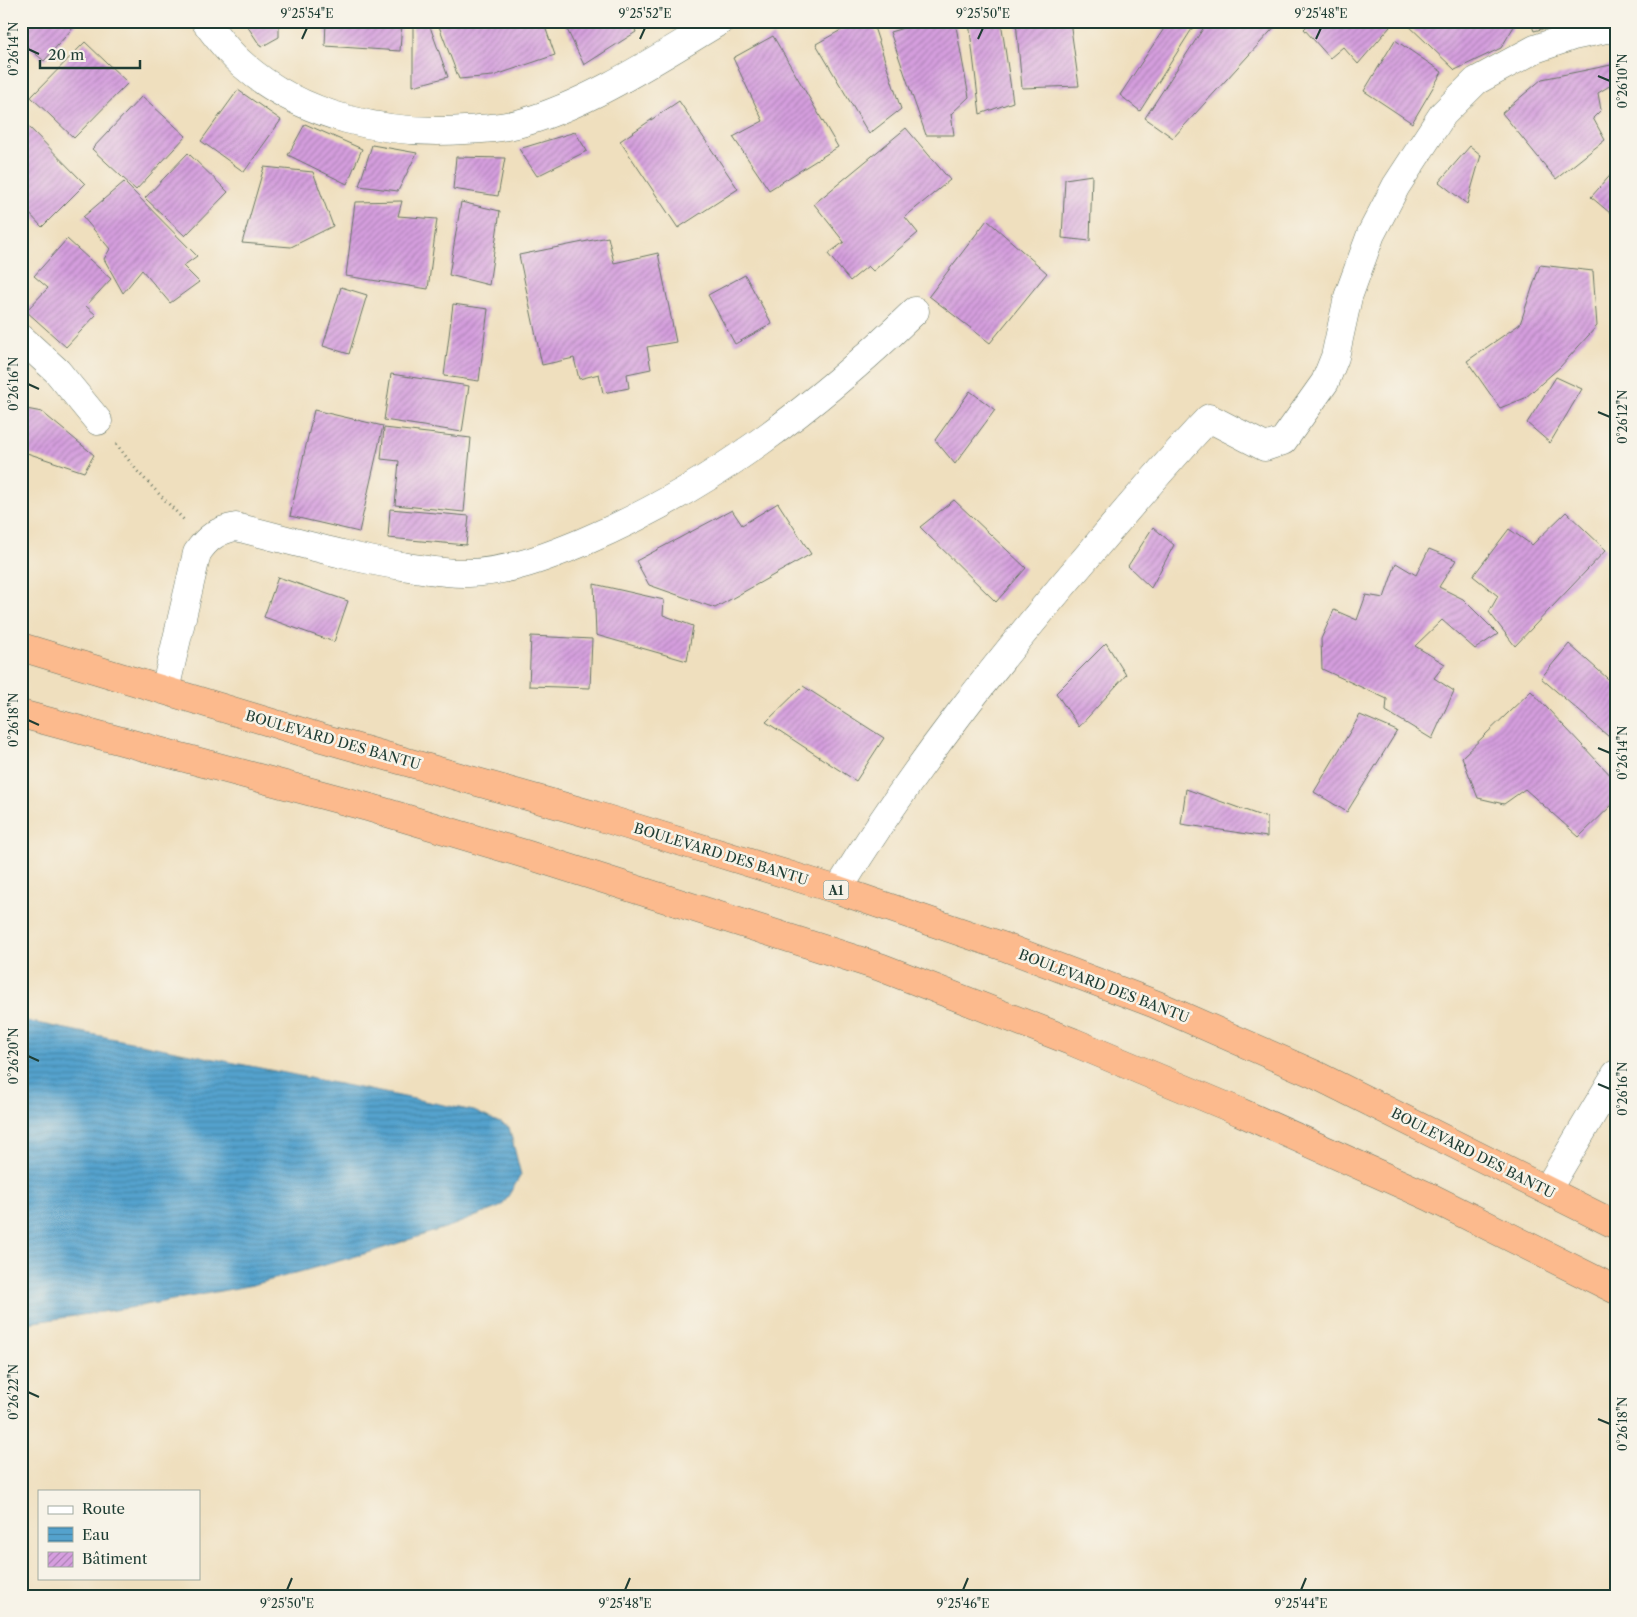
<svg xmlns="http://www.w3.org/2000/svg" width="1637" height="1617" viewBox="0 0 1637 1617" font-family="'Libre Caslon Text',serif">
<style>
.water{fill:url(#water-rules);stroke:#3a7080}
.building{fill:url(#building-hatch)}
.lines{fill:none;stroke-linecap:round;stroke-linejoin:round}
.street-casing{stroke:#687664;stroke-width:29}
.highway-casing{stroke:#687664;stroke-width:29}
.path{stroke:#687664;stroke-width:3;stroke-dasharray:1 4;stroke-linecap:butt}
.street{stroke:#fff;stroke-width:28}
.highway{stroke:#fcba8d;stroke-width:28}
.ticks{fill:none;stroke:#1f3d34;stroke-width:2}
.labels{text-anchor:middle;dominant-baseline:central;stroke-width:5;stroke-linejoin:round;paint-order:stroke}
.shield{fill:#f7f3e8;stroke:#60746a;stroke-width:1}
.shield-label{font-size:12px;font-weight:bold;fill:#1f3d34}
.street-label{font-size:14px;fill:#1f3d34;stroke:#f7f3e8}
.neatline{fill:none;stroke:#1f3d34;stroke-width:2}
.ticks-label{font-size:12px;text-anchor:middle;fill:#1f3d34}
</style>
<defs>
<pattern id="water-rules" width="6" height="5" patternUnits="userSpaceOnUse" patternTransform="scale(1.25)"><rect width="6" height="5" fill="#54a2cd"/><path d="M0 2.5h6" fill="none" stroke="#4585a7"/></pattern>
<pattern id="building-hatch" width="6" height="6" patternUnits="userSpaceOnUse" patternTransform="scale(1.25)"><rect width="6" height="6" fill="#d59ede"/><path d="M-1 1l2-2M0 6l6-6M5 7l2-2" fill="none" stroke="#ac82b5"/></pattern>
</defs>
<rect width="100%" height="100%" fill="#f7f3e8"/>
<filter id="ink" filterUnits="userSpaceOnUse"><feTurbulence type="fractalNoise" baseFrequency=".02" numOctaves="2"/><feDisplacementMap in="SourceGraphic" scale="10" xChannelSelector="R" yChannelSelector="G"/><feConvolveMatrix kernelMatrix="1 2 1 2 8 2 1 2 1" color-interpolation-filters="sRGB"/></filter>
<filter id="wash" filterUnits="userSpaceOnUse"><feTurbulence type="fractalNoise" baseFrequency=".0096" numOctaves="4" result="noise"/><feDisplacementMap in="SourceGraphic" scale="20" xChannelSelector="R" yChannelSelector="G"/><feGaussianBlur stdDeviation="1.12" result="paint"/><feColorMatrix in="noise" values="0 0 0 0 0 0 0 0 0 0 0 0 0 0 0 0 0 1.4 0 .05"/><feComposite in="paint" operator="in"/></filter>
<g filter="url(#wash)">
<rect width="100%" height="100%" fill="#efdfbe"/>
<path class="water" d="M21,1020L474,1111L509,1127L521,1175L502,1206L454,1225L371,1252L253,1285L135,1307L21,1324Z"/>
<g id="blocks">
<path class="building" d="M21,21H79L44,61L21,41Z
M244,21H279V37L261,47Z
M326,21H402L400,51L325,46Z
M413,21H428L448,77L413,86Z
M437,21H543L555,55L493,76L459,79Z
M563,21H632L636,32L584,65Z
M849,21H872L901,109L869,134L816,44L850,25Z
M927,21H955L969,97L951,114L954,135H926L890,32Z
M975,21H1001L1013,102L980,114L969,22Z
M1016,21H1070L1079,86L1022,88Z
M1169,21H1197L1140,111L1120,95Z
M1208,21H1280L1173,138L1145,118Z
M1312,21H1384L1390,27L1358,64L1343,47L1330,58L1304,29Z
M1404,21H1515L1516,23L1501,48L1455,70Z
M1530,21H1557L1558,25L1534,31Z
M773,36L838,147L769,190L733,137L763,121L733,58Z
M1395,40L1442,72L1412,123L1364,91Z
M85,42L128,83L74,138L31,97Z
M1616,64V82L1598,93L1601,110L1593,118L1605,140L1556,179L1502,113L1542,79Z
M238,90L281,120L244,172L201,141Z
M142,96L186,136L136,190L92,149Z
M679,101L738,189L678,228L620,141Z
M23,121L85,184L42,227L27,211L21,217Z
M305,124L362,149L347,184L288,155Z
M906,128L950,180L905,217L918,233L873,271L868,266L850,281L828,254L844,242L814,204Z
M575,132L587,151L537,176L519,149Z
M372,145L417,153L398,191L359,186Z
M1470,146L1481,155L1467,204L1439,182Z
M188,153L228,192L185,236L145,198Z
M456,157L505,158L498,196L453,189Z
M264,167L313,172L333,226L291,247L242,243Z
M1616,169V218L1591,197Z
M1092,175L1090,241L1062,238L1065,179Z
M124,182L197,256L183,266L199,282L170,303L142,270L123,293L104,259L110,249L83,217Z
M402,201L398,216L437,219L428,289L346,276L355,202Z
M461,202L500,211L489,285L449,275Z
M987,220L1047,273L990,343L929,296Z
M608,237L614,263L658,253L676,342L647,347L651,369L627,374L629,388L603,393L599,374L579,379L574,358L542,365L519,255Z
M67,239L111,279L86,306L96,315L66,347L26,311L48,288L34,276Z
M1540,265L1593,271L1597,326L1560,367L1525,398L1500,408L1467,361L1520,324Z
M745,275L772,324L735,344L708,295Z
M341,287L367,295L349,354L323,346Z
M453,304L488,309L479,381L444,376Z
M391,374L469,386L462,432L384,420Z
M1556,377L1582,389L1550,443L1527,423Z
M970,391L995,410L955,464L935,440Z
M21,408L42,412L94,455L84,472L21,451Z
M314,410L383,426L359,532L290,516Z
M384,428L471,438L464,512L395,505L399,461L381,459Z
M954,500L1026,568L996,602L920,527Z
M778,503L811,554L715,608L649,585L636,561L732,510L742,525Z
M390,509L469,516L466,545L388,538Z
M1566,512L1606,550L1515,646L1489,612L1498,596L1473,576L1509,529L1532,545Z
M1153,527L1174,545L1151,588L1128,566Z
M1429,549L1456,560L1439,587L1463,599L1498,634L1475,649L1442,620L1415,646L1445,664L1434,678L1454,691L1432,739L1386,711L1387,699L1322,669L1321,639L1334,610L1357,620L1366,595L1384,598L1396,563L1416,575Z
M278,577L348,601L334,642L264,617Z
M594,584L664,600L663,615L693,626L687,661L596,635Z
M531,636L592,639L590,688L529,686Z
M1106,643L1126,675L1079,727L1056,693Z
M1569,644L1616,686V743L1541,678Z
M803,686L884,738L856,781L766,722Z
M1531,691L1616,781V801L1579,837L1525,789L1504,804L1478,798L1462,757Z
M1360,715L1397,731L1347,812L1314,792Z
M1186,789L1267,818V837L1181,824Z
M1616,938V949L1611,946Z"/>
</g>
</g>
<g filter="url(#ink)">
<use href="#blocks" fill-opacity="0" stroke="#687664" stroke-width="1"/>
<g class="lines">
<defs>
<path id="street" d="M205,21C216,36 228,52 242,64C301,117 388,136 465,130C484,129 503,128 521,123C591,103 658,58 720,21
M21,338L57,371L98,421
M165,690L197,553C207,538 218,530 236,527C293,541 349,558 408,567C428,570 448,574 469,573C508,572 547,557 583,542C709,489 817,406 915,311
M838,890C912,769 999,659 1092,551C1130,506 1168,461 1209,418L1265,447L1283,441L1325,382L1335,357L1348,297L1371,234L1396,186L1443,114L1476,81L1535,49L1573,36L1606,29L1616,30
M1547,1190L1616,1074"/>
<path id="highway" d="M21,647L322,738L594,815L838,890L1002,946L1155,1004L1314,1074L1616,1225
M21,714L371,808L525,854L880,967L1073,1042L1240,1112L1430,1197L1616,1290"/>
</defs>
<use href="#street" class="street-casing"/>
<use href="#highway" class="highway-casing"/>
<path class="path" d="M116,444L139,473L185,521"/>
<use href="#street" class="street"/>
<use href="#highway" class="highway"/>
</g>
</g>
<path class="ticks" d="M302,39L307,28M640,39L645,28M978,39L983,28M1316,39L1321,28M28,49L39,54M1598,76L1610,81M28,384L39,389M1598,412L1610,417M28,720L39,725M1598,748L1610,753M28,1056L39,1061M1598,1084L1610,1089M28,1392L39,1397M1598,1419L1610,1424M287,1590L292,1578M625,1590L630,1578M963,1590L968,1578M1301,1590L1306,1578"/>
<g class="labels">
<rect class="shield" x="823.5" y="880.5" width="25" height="19" rx="4"/>
<g class="shield-label">
<text x="836" y="890">A1</text>
</g>
<g class="street-label">
<text transform="translate(333 740) rotate(16)">BOULEVARD DES BANTU</text>
<text transform="translate(721 854) rotate(17)">BOULEVARD DES BANTU</text>
<text transform="translate(1104 986) rotate(21)">BOULEVARD DES BANTU</text>
<text transform="translate(1473 1153) rotate(27)">BOULEVARD DES BANTU</text>
</g>
</g>
<rect width="1637" height="1617" fill="none" stroke="#f7f3e8" stroke-width="55"/>
<rect x="38" y="1490" width="162" height="90" fill="#f7f3e8" stroke="#a1aaa0"/>
<rect x="48" y="1506" width="25" height="8" fill="#ffffff" stroke="#a1aaa0"/>
<text x="82" y="1514" font-size="15" fill="#1f3d34">Route</text>
<rect x="48" y="1527" width="25" height="15" fill="url(#water-rules)" stroke="#a1aaa0"/>
<text x="82" y="1540" font-size="15" fill="#1f3d34">Eau</text>
<rect x="48" y="1552" width="25" height="15" fill="url(#building-hatch)" stroke="#a1aaa0"/>
<text x="82" y="1564" font-size="15" fill="#1f3d34">Bâtiment</text>
<path d="M40 60v8h100v-8" fill="none" stroke="#1f3d34" stroke-width="2.5"/>
<text x="48" y="60" font-size="15" fill="#1f3d34" stroke="#f7f3e8" stroke-width="4" paint-order="stroke">20 m</text>
<rect x="28" y="28" width="1582" height="1562" class="neatline"/>
<g class="ticks-label">
<text x="307" y="18">9°25'54"E</text>
<text x="645" y="18">9°25'52"E</text>
<text x="983" y="18">9°25'50"E</text>
<text x="1321" y="18">9°25'48"E</text>
<text transform="translate(14 49) rotate(-90)" y="4">0°26'14"N</text>
<text transform="translate(1623 81) rotate(-90)" y="4">0°26'10"N</text>
<text transform="translate(14 384) rotate(-90)" y="4">0°26'16"N</text>
<text transform="translate(1623 417) rotate(-90)" y="4">0°26'12"N</text>
<text transform="translate(14 720) rotate(-90)" y="4">0°26'18"N</text>
<text transform="translate(1623 753) rotate(-90)" y="4">0°26'14"N</text>
<text transform="translate(14 1056) rotate(-90)" y="4">0°26'20"N</text>
<text transform="translate(1623 1089) rotate(-90)" y="4">0°26'16"N</text>
<text transform="translate(14 1392) rotate(-90)" y="4">0°26'22"N</text>
<text transform="translate(1623 1424) rotate(-90)" y="4">0°26'18"N</text>
<text x="287" y="1608">9°25'50"E</text>
<text x="625" y="1608">9°25'48"E</text>
<text x="963" y="1608">9°25'46"E</text>
<text x="1301" y="1608">9°25'44"E</text>
</g>
</svg>
